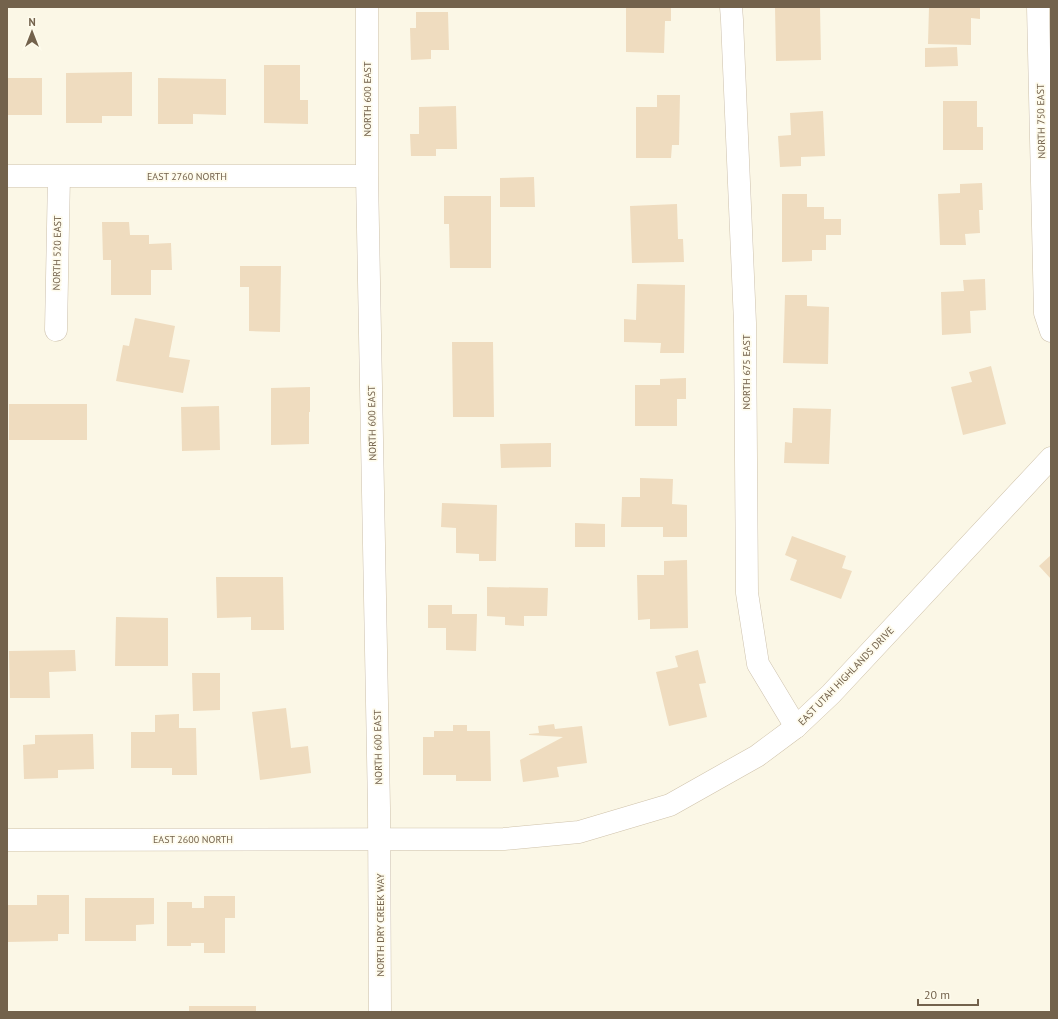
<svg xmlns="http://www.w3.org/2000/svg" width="1058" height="1019" viewBox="0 0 1058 1019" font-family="'PT Sans',sans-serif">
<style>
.building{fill:#efdcbf}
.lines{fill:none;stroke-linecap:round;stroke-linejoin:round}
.street-casing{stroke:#cdc1ad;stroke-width:23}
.secondary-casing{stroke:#cfc2aa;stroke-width:23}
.street{stroke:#fff;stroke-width:22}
.secondary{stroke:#fff;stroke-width:22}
.labels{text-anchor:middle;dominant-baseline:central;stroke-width:3.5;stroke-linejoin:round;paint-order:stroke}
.street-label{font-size:10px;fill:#73624c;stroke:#fefbec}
</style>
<rect width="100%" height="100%" fill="#fbf7e6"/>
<path class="building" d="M626,7H671V21H665L664,53L626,52Z
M775,7H820L821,60L776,61Z
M929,7H980V19L971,18V45L928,44Z
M416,12H448L449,50H431V59L411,60L410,28H416Z
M957,47L958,66L925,67V48Z
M264,65H300V100H308V124L264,123Z
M132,72V116H102V123H66V73Z
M7,78H42V115H7Z
M158,78L226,79V115L193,114V124H158Z
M657,95H680L679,145H672L671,158H636V107H657Z
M943,101H977V127H983V150H943Z
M456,106L457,149H436V156H411L410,134H419V107Z
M823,111L825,156L801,157V166L780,167L778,136L791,135L790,113Z
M534,177L535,207H500V178Z
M982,183L983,210H979L980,233L965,234L966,245H940L938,194L960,193V184Z
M782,194H807V207H824V219H841V235H826V250H812V261L782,262Z
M444,196H491V268H450L449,224H444Z
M677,204L678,239H683L684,262L632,263L630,206Z
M102,222H129L130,235H149V244L171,243L172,270H151V295H111V260H103Z
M240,266H281L280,332L249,331V287H240Z
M985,279L986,310L970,311L971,333L942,335L941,292L964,291L963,280Z
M637,284L685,285L684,353H660L661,343L624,342V319L636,320Z
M785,295H807V306L829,307L828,364L783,363Z
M135,318L175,326L169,357L190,360L183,393L116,381L123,345L129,346Z
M452,342H493L494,417H453Z
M991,366L1006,424L963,435L951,387L972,382L969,372Z
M686,378V399H677V426H635V385H660V379Z
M310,387V412H309V444L271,445V388Z
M9,404H87V440H9Z
M219,406L220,450L182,451L181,407Z
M793,408L831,409L829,464L784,463L785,442L792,443Z
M551,443V467L501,468L500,444Z
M640,478L673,479L672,504L687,505V537H663V527H621L622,497H640Z
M442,503L497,505L496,561H479V554L456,553V528L441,527Z
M575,523L605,524V547H575Z
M792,536L846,556L842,568L852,571L841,599L790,580L797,560L785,555Z
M1051,555V579L1039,566Z
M687,560L688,628L650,629V619L638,620L637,575H664V561Z
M216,577H283L284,630H251V617L217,618Z
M487,587L548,588L547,616H524V626L505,625V617L487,616Z
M428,605H452V614H477L476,651L446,650V628H428Z
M116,617L168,618V666H115Z
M75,650L76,671L49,672L50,698H10L9,651Z
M698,650L706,683L699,684L707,717L669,726L656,672L678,667L675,656Z
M192,673H220V710L193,711Z
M286,708L291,748L308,746L311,773L260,780L252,712Z
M179,714V728H196L197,775H172V768H131V732H155V715Z
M554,724L555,729L582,726L587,763L557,767L559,777L523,782L520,760L563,737L529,735V734L539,733L538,726Z
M453,725H467V731H490L491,781H456V775H423V737H434V731H453Z
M93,734L94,769L58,770V778L24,779L23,745L35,744V735Z
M37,895H69V934H58V941L7,942V905H37Z
M204,896H235V918H225V953H204V943H191V946H167V902H192V908H204Z
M85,898H154V924L136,925V941H85Z
M189,1006H256V1012H189Z"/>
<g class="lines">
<defs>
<path id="street" d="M367,7V176L379,808L380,1012
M731,7L732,20L745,323L747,593L758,664L796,727
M1038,7L1045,313L1051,331
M7,176H367
M56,330L59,176"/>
<path id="secondary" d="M7,840L504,839L579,832L670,805L757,756L796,727L831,694L1051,458"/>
</defs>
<use href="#street" class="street-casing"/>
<use href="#secondary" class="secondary-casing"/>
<use href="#street" class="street"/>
<use href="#secondary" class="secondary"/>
</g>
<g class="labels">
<g class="street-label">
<text transform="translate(367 99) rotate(-90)">NORTH 600 EAST</text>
<text transform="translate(1041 121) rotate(-91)">NORTH 750 EAST</text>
<text x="187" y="176">EAST 2760 NORTH</text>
<text transform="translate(57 253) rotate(-89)">NORTH 520 EAST</text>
<text transform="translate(746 372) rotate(-90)">NORTH 675 EAST</text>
<text transform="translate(372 423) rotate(-91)">NORTH 600 EAST</text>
<text transform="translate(846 676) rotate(-46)">EAST UTAH HIGHLANDS DRIVE</text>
<text transform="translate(378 747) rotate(-91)">NORTH 600 EAST</text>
<text x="193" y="839">EAST 2600 NORTH</text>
<text transform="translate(380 925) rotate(-90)">NORTH DRY CREEK WAY</text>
</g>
</g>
<rect width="1058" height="1019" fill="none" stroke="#73624c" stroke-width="16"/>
<g transform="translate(32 32)" stroke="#fefbec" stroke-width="3" paint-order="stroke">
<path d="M0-3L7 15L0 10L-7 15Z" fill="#73624c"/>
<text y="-6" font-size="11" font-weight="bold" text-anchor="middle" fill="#73624c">N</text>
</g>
<path d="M918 999v6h60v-6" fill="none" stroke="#73624c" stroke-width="2"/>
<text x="924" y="999" font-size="12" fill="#73624c" stroke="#fefbec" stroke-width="3" paint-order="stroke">20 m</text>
</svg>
